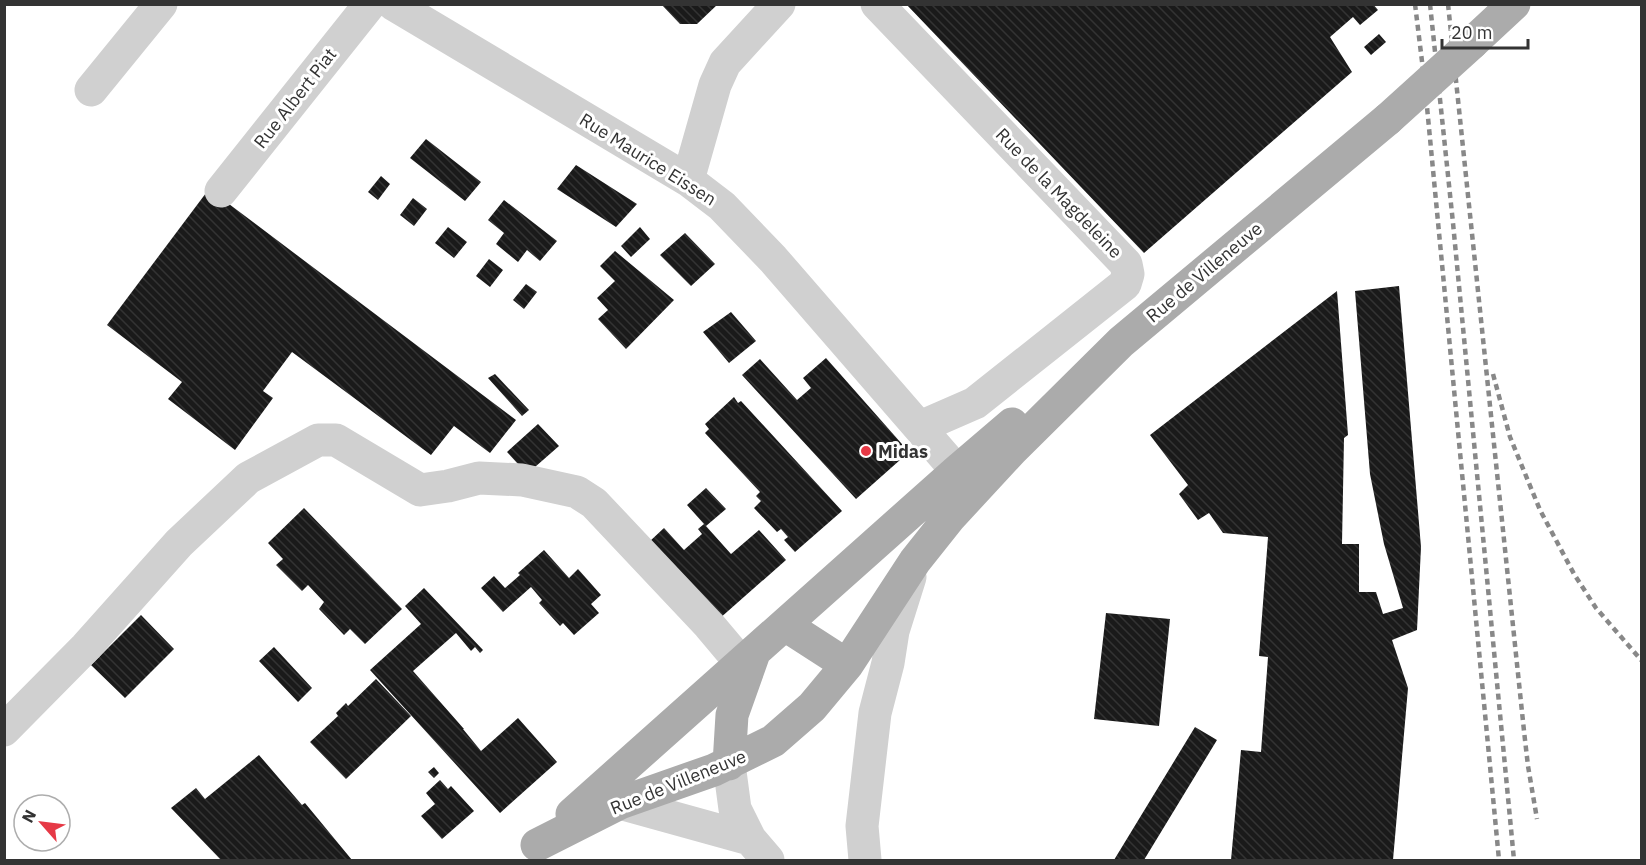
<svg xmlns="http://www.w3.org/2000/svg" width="1646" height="865" viewBox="0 0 1646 865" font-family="'IBM Plex Sans',sans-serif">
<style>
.building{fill:url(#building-back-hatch)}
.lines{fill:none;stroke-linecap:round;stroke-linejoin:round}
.minor{stroke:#d0d0d0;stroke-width:33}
.major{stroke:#ababab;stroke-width:33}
.rail{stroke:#888;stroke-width:4.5;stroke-dasharray:6 4.5;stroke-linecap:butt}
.major-bridge{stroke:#ababab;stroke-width:33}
.poi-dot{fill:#e63946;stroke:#fff;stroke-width:2}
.labels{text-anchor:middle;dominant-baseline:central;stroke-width:6;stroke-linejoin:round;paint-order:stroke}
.street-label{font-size:18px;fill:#333;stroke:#fff}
.poi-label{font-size:18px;font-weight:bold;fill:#333;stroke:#fff;text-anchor:start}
</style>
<defs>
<pattern id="building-back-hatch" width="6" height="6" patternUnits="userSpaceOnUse" patternTransform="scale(1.5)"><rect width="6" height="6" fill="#1a1a1a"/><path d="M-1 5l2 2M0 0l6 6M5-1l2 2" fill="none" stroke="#333"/></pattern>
</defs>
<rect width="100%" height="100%" fill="#fff"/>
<path class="building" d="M661,4H718L697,24H680Z
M906,4H1373L1378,10L1360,25L1353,17L1330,37L1352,72L1144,253Z
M1379,34L1386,42L1371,55L1364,47Z
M426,139L481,182L465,201L410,158Z
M576,165L637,204L616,227L557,189Z
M381,176L390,184L378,200L368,192Z
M209,189L516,420L490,453L454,426L431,455L292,352L263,391L273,398L235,450L168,399L182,382L107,325Z
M413,198L427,209L414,226L400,215Z
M504,200L557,241L540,261L527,250L518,262L496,244L504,233L488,220Z
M448,227L467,242L454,258L435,243Z
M640,227L650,239L631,257L621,246Z
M685,233L715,264L691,286L660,255Z
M615,251L674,300L626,349L598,319L608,310L597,298L615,281L600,266Z
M489,259L503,270L490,287L476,276Z
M526,284L537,292L524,309L513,300Z
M1399,286L1421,547L1417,630L1392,640L1408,688L1393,860H1231L1241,750L1261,752L1268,657L1259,656L1268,537L1223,533L1209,513L1198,520L1179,494L1188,485L1150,435L1337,291L1348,435L1344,438L1342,544H1359V592H1376L1383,614L1403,608L1384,544L1370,474L1355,291Z
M731,312L756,341L729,363L703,332Z
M826,358L909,452L856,499L742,375L760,359L797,400L811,388L803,378Z
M495,374L529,410L522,416L488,378Z
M734,397L738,403L741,401L842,511L795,552L784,540L788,537L781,529L777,532L754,508L761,501L756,496L760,492L705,433L709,429L705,424Z
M538,424L559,446L527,474L507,452Z
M706,488L726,509L706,526L731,554L759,530L786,560L719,619L649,542L664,528L684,550L702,534L698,529L704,524L687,505Z
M304,508L402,609L365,644L350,629L344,635L319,609L324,602L308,585L302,591L276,565L283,559L268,543Z
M544,550L569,578L578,569L601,595L591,604L599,613L574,635L563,623L560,626L539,603L542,600L531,587L503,612L481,588L494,576L505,588L520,575L518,573Z
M424,588L483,650L480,653L475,647L471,651L456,633L413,671L464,729H463L481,751L518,718L557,762L500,813L370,670L421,624L405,606Z
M1106,613L1170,619L1159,726L1094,719Z
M141,615L174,649L125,698L91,665Z
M274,647L312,688L298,702L259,661Z
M376,679L411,716L346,779L310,742L338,716L336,713L346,703L348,706Z
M1195,727L1217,740L1144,860H1114Z
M259,755L302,805L305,803L352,860H221L171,808L196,788L205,799Z
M434,767L439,773L434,778L428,772Z
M440,780L448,789L451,786L474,811L442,839L421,816L435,804L426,793Z"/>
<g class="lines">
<path class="minor" d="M393,4L688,180L722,206L773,259L957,471
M877,4L1126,264L1128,274L1125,284L975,403L920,427
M91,90L161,4
M688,180L715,85L725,63L779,4
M221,191L370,4
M4,730L86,647L179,543L248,478L318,440H336L420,490L448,486L479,478L522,480L577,492L594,503L709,625L741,663
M729,764L735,809L750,839L768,860
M620,803L750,839
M865,860L862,826L875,713L888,663L893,631L910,577"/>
<path class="major" d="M1472,43L1514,4
M785,625L847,665
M729,764L732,715L754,653
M572,814L957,471L1012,424
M537,845L620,803L714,770L773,741L812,707L847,665L915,561L950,517L1012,450L1121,342L1388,119"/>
<path class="rail" d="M1415,4L1425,86L1499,860
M1430,4L1453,223L1514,860
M1448,4L1524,731L1528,766L1537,819
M1493,374L1510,437L1540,510L1574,574L1596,608L1642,661"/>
<path class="major-bridge" d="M1388,119L1472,43"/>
</g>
<circle class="poi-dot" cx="866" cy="451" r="6"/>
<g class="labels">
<g class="street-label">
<text transform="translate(295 98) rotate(-52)">Rue Albert Piat</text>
<text transform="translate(648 159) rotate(32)">Rue Maurice Eissen</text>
<text transform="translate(1059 193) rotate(46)">Rue de la Magdeleine</text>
<text transform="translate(1204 272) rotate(-40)">Rue de Villeneuve</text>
<text transform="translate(678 782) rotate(-22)">Rue de Villeneuve</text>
</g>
<g class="poi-label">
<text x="878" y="451">Midas</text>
</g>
</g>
<rect width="1646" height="865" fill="none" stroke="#333333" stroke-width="12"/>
<g transform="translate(42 823) rotate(298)"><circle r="28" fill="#ffffff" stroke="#adadad" stroke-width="1.5"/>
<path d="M0-4.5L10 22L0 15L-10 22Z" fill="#e63946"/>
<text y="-9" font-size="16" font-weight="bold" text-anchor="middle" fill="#333333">N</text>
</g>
<path d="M1442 39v9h86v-9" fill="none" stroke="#333333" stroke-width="3"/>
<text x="1451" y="39" font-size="18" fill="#333333" stroke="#ffffff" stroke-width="4.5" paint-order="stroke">20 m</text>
</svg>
